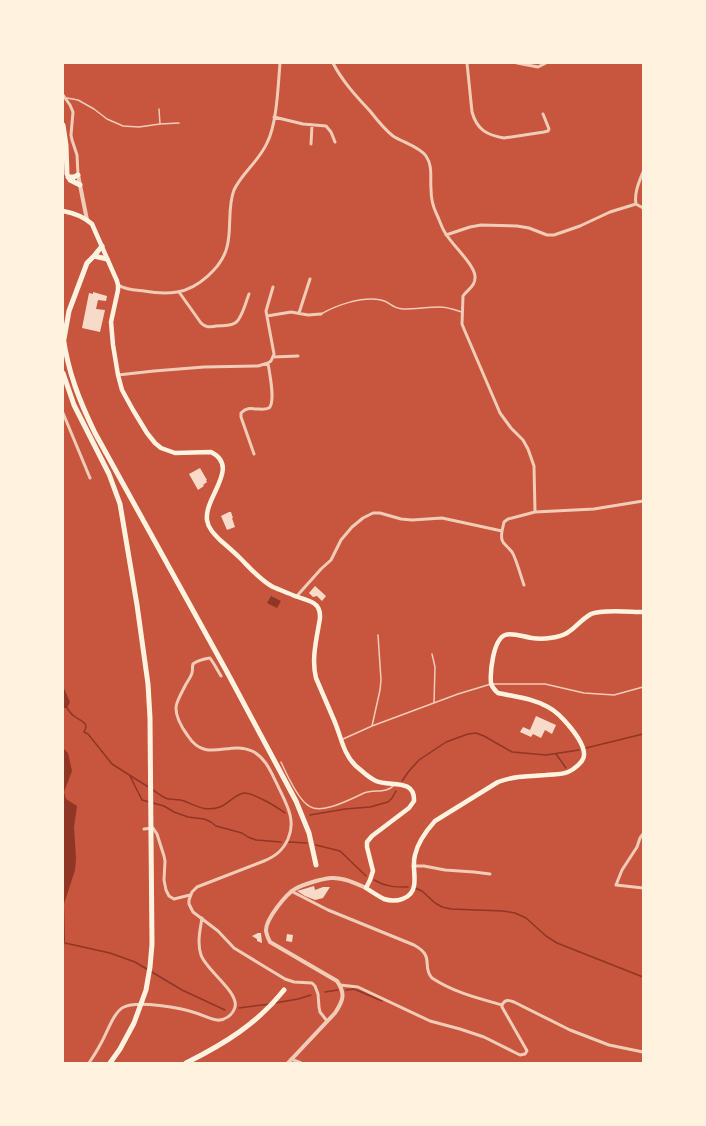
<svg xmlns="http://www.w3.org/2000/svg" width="706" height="1126" viewBox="0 0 706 1126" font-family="'Noto Serif',serif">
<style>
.water{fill:#8f3625}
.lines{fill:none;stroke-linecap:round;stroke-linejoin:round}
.stream{stroke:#8f3625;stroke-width:1.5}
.building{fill:#f7dbc8}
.service{stroke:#f1ccb7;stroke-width:1.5}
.minor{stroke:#f1ccb7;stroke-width:3}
.tertiary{stroke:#f1ccb7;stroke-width:4}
.secondary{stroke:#fff3e0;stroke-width:4.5}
.trunk{stroke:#fff3e0;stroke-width:5}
</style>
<rect width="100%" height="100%" fill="#c8553d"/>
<path class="water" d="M271,596L281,601L277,608L267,603Z
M63,686L70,702L67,708H63Z
M63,748L68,753L72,771L64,792L66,799L77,806L74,827L76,859L75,870L64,904L65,940L63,952Z"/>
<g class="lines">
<path class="stream" d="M67,708C69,711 71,714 74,716C80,721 90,722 84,732L88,734L112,764L150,788
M586,748L643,734
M556,754L566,768
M130,776L142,800L164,806L174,812L188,817L204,819L211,822L216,826L242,833L248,837L256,840L281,842
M402,781L409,771L419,760L446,742L468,734L476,733L484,736L512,752L546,755L579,750
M153,790C158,793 163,798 169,799C174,800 179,799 184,801C197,806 206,812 220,807C227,805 235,794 244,793C254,793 277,807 285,813
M310,815L345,809L370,807L388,802L392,798L396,791
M289,842L307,843
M316,845L340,851L366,876
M374,880C386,887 395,887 408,887
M415,888L422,891L435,903L442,907L451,909L503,911L515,913L526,918L546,936L557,943L643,977
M65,943L110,953L135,962L182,990L225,1010
M346,990L354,989L382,1001
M325,992L338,990
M275,1003L298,999L311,995
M239,1008L270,1004"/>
</g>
<path class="building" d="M93,292L107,296L106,301L98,300L96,309L105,310L100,332L82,328L89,293L93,294Z
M200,468L207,480H206L207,482L203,485L204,486L198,490L189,474Z
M229,512H231L233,518H232L235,527L227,530L221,516Z
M315,586L326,596L322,601L317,596L313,597L309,593Z
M536,716L556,725L552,734L545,730L541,738L533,734L531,737L520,732L523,727L530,730Z
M314,886L315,890L323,887H330L323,898L315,900L305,896L297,891Z
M258,933H261L262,943L257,941V939L252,936Z
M287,934L293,935L292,942L286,941Z"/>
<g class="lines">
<path class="service" d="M67,98L78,100L94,109L107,119L123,126L139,127L160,124L179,123
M159,109L160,124
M321,314C337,305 362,296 381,300C391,302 391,308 403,309C416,309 428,307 440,307C448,307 455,310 462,312
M432,654L435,667L434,703
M372,726L380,690L381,680L378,635
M343,739L372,726L458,694L491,684H545L584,693L614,695L643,687
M281,762C286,773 298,800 309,806C315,810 323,809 330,807C342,804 353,798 364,793C374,789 387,794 394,785"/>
<path class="minor" d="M333,63C342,81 357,97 370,111C377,120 384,129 393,136C402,142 420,147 426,156C433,166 430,178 431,189C431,198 433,207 437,215C440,221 442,229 446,234C453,246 474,264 475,276C476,286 468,289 463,296L462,324L464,329L500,413L511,428L523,440L528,449L534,466L535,512L594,509L643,501
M467,63L472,112C477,130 487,135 504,138L544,132L548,131L549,129L543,114
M517,63L538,67L546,63
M63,95L70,105L73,112L71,135L72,140L77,155L78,175
M274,117L303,124L326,126L331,132L335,142
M311,144L312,125
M643,172C639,182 634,193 636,204L643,208
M446,235L470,227L481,225L517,226L529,228L547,235H554L580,226L610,212L636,204
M118,285C126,290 135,290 144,291C155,293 167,294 177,292C198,289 222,267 227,247C232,229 227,208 234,190C242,173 259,161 267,143C277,124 278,86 280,63
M179,292L201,323C206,328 210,327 216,326C222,326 230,326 235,323C242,319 246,301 249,294
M299,313L310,279
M267,316L291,312L308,315L321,314
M273,357L298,356
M118,375L154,371L204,367L258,366L268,363L271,361L274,354L266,311L273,287
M63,413L90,478
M254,454L241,417V413C246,408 250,408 256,409C260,409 265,410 269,408C276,402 269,371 268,363
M502,531C500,544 505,543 512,552C516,558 521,577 524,585
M296,597L321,569L331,560L341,540L352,527L363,518L373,513H380L401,519L412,520L442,518L502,531L504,522L508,519L535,512
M221,676L214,664L210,658C203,659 198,660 193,664C192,667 193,670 192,673C191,677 187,682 185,686C182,692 179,697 177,703C173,713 182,728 188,736C206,764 229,740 252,751C265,757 271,772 277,784C285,802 297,819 288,839C283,850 276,856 264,861L197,887L192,892L189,900V904L193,912L218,931L234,948L285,979L294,982L312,983L315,986L318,994L319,1007L320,1012L327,1021
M144,829L153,828L157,834L164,856L165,861L164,880L166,890L169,896L174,899L190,895
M643,834L640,838L637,847L622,870L616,885L643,888
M413,866H424L445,870L474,872L490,874
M291,891L328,910L414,945C436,957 421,966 432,978C453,992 477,998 502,1005
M340,985L358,987L430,1021L460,1029L484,1037L520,1055L525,1054L527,1051L526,1049L502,1007V1005C505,999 509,1000 514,1002L570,1030L609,1045L643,1052
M291,1059L301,1063
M89,1063C93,1057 97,1051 100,1045C107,1034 113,1012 124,1007C137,1000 182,1008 196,1013C203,1015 210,1019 217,1020C224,1021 233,1015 235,1007C239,992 206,970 201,955C197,943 200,930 202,918"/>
<path class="tertiary" d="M78,175L87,220
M288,1063L335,1013C343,1001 346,994 337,981L270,942C268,938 266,934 266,930C266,919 286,894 295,889C304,884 321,879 331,878C342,877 355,883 366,888"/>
<path class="secondary" d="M63,211C74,213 83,216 92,224L117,281L118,285V290L111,322L113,345L118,375L122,390L133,410L147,433L155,443L161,448L175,453L211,452C241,467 204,497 207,520C208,528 214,534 220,540C227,546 234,552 240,558C250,568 260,580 273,587C280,590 288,593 295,596C302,599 312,600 317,606C320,610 320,613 320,618C317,637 311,659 316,678C322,692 328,706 334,720C341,736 343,754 356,766C362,771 369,778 376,781C390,787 415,778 414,801L409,808L372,836L367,842V847L373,871L370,880L366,888C372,892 378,896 384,899C396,903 412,899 414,886C416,876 412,865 415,855C418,842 426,831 435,821L498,782C514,776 530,776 546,775C554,774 561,775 568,772C573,770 584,762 584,755C585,741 560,713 548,707C532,698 516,697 498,693C495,690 492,688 491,683C490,672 493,640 505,635C512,632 524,637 532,638C538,639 544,639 550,638C574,635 574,624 591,614C601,609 631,612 643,612"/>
<path class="trunk" d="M63,125L66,145L67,174L70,180L80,185
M68,177H74L78,175
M94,256L107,259
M63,336C68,372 79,400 95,433L227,672L296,801L309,833L316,865
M64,339L69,311L87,263L94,256L102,246
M63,373L74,405L109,474L120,504L137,605L148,684L150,718L151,836L152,944L150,967L146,990L134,1023L120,1049L110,1063
M186,1063C224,1044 257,1024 284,990"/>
</g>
<rect width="706" height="1126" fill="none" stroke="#fff3e0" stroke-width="128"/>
</svg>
